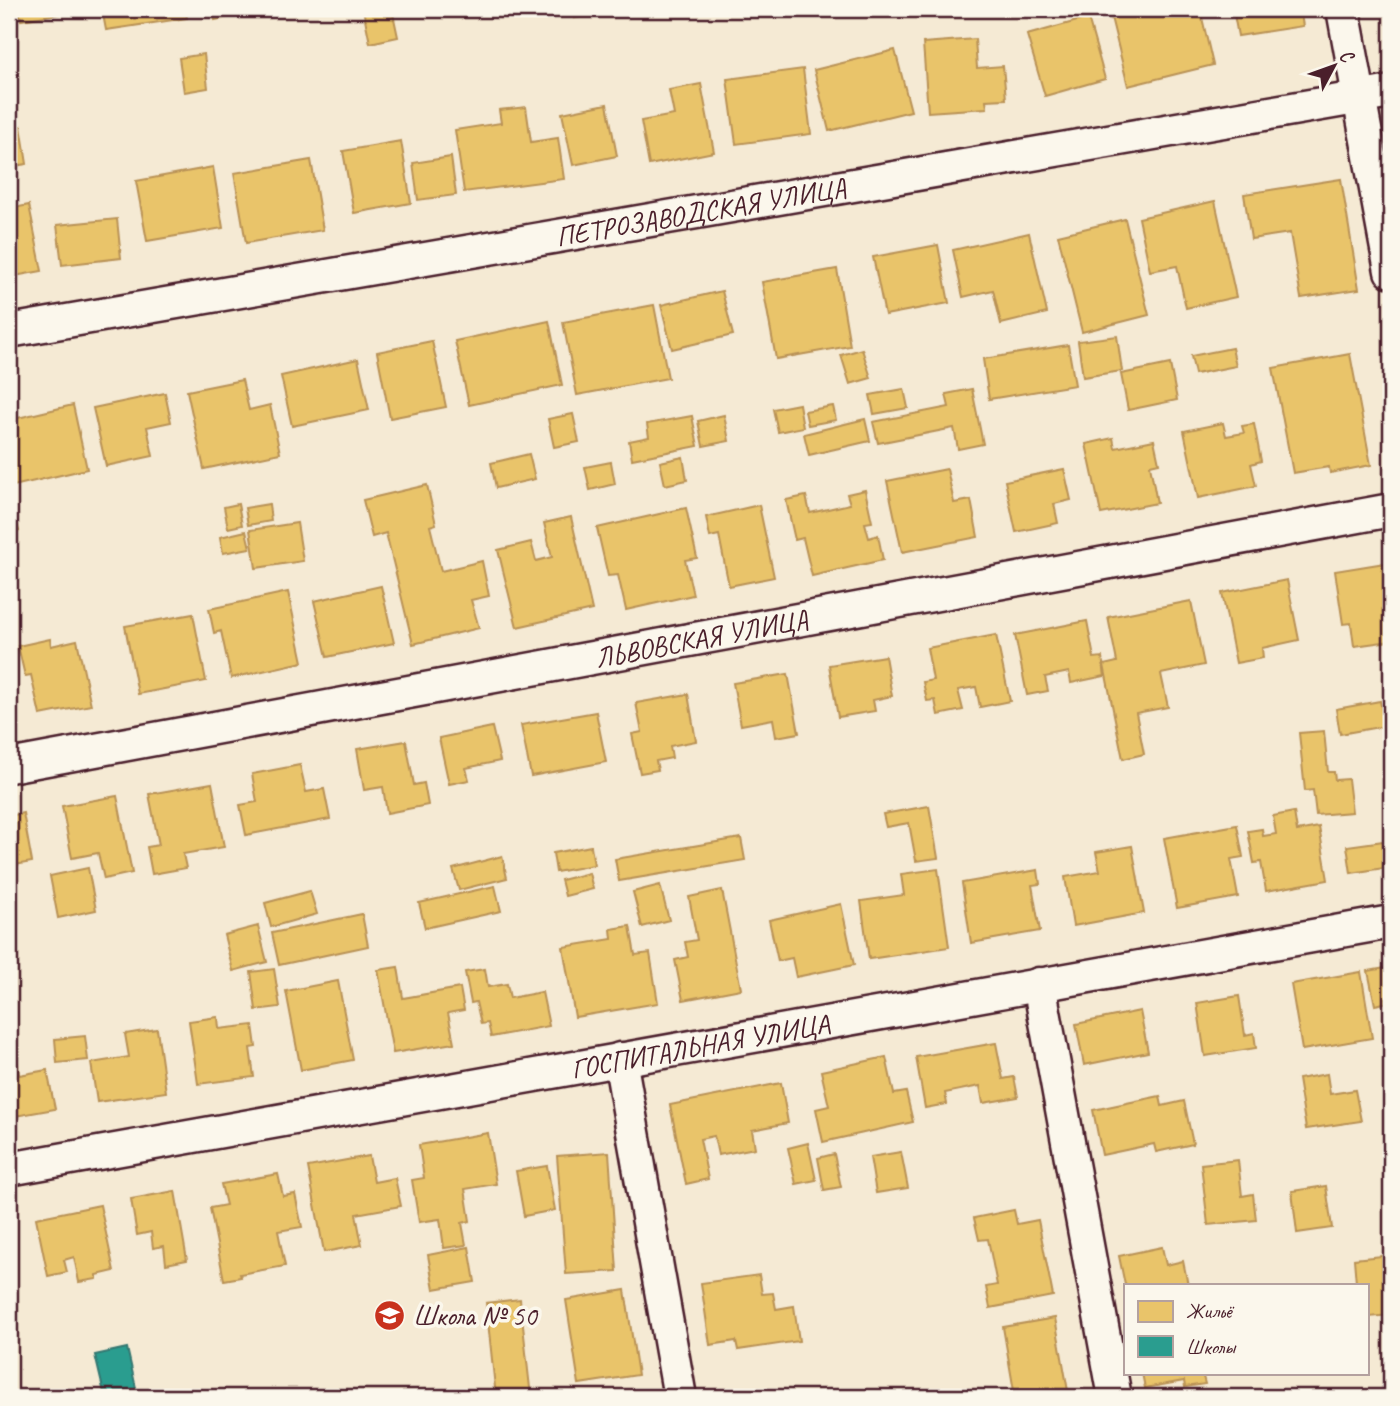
<svg xmlns="http://www.w3.org/2000/svg" width="1400" height="1406" viewBox="0 0 1400 1406" font-family="Caveat,sans-serif">
<style>
.homes{fill:#e9c46a;stroke:#b99257;stroke-width:2}
.schools{fill:#2a9d8f;stroke:#347771;stroke-width:2}
.lines{fill:none;stroke-linecap:round;stroke-linejoin:round}
.street-casing{stroke:#4a1f2b;stroke-width:37}
.street{stroke:#fbf7ec;stroke-width:32}
.labels{text-anchor:middle;dominant-baseline:central;stroke-width:7;stroke-linejoin:round;paint-order:stroke}
.street-label{font-size:28px;fill:#4a1f2b;stroke:#fbf7ec}
.poi-label{font-size:28px;fill:#4a1f2b;stroke:#fbf7ec;text-anchor:start}
</style>
<rect width="100%" height="100%" fill="#f5ead4"/>
<filter id="ink" filterUnits="userSpaceOnUse"><feTurbulence type="fractalNoise" baseFrequency=".0143" numOctaves="2"/><feDisplacementMap in="SourceGraphic" scale="14" xChannelSelector="R" yChannelSelector="G"/><feConvolveMatrix kernelMatrix="1 2 1 2 8 2 1 2 1" color-interpolation-filters="sRGB"/></filter>
<g filter="url(#ink)">
<path class="homes" d="M19,9H83V10L21,20Z
M102,9H185L187,18L106,30Z
M212,9H241L242,14L215,20Z
M363,9H392L398,37L370,43Z
M550,9H564L565,16L551,17Z
M573,9H598L599,14L574,18Z
M1109,9H1200L1213,65L1128,86Z
M1233,9H1300L1303,26L1238,36Z
M1088,18L1105,79L1045,96L1027,35Z
M975,39L977,68L1003,66L1006,99L986,100L987,108L928,112L923,43Z
M895,50L911,111L829,131L814,70Z
M204,54L208,88L184,92L179,58Z
M803,69L811,134L736,144L727,79Z
M701,84L714,152L649,165L641,121L674,115L669,90Z
M607,104L617,156L573,165L562,113Z
M526,107L531,142L558,138L564,179L464,192L455,130L501,123L499,110Z
M21,126L27,164L9,167V128Z
M401,141L411,203L354,213L343,151Z
M451,157L456,195L418,200L413,163Z
M311,160L323,230L246,243L234,173Z
M213,167L223,228L147,241L136,181Z
M1341,179L1359,289L1301,298L1290,233L1251,239L1244,194Z
M1215,201L1236,297L1186,308L1177,266L1150,271L1139,218Z
M29,205L42,271L9,277V209Z
M117,219L121,258L62,265L57,225Z
M1125,219L1149,315L1082,332L1058,235Z
M1029,233L1047,313L1001,324L993,290L963,297L953,250Z
M938,245L949,303L885,315L873,257Z
M837,269L850,346L776,359L762,282Z
M722,291L733,335L672,349L661,305Z
M654,305L668,378L577,395L563,322Z
M549,321L562,385L469,405L455,341Z
M1117,336L1122,371L1083,377L1078,341Z
M432,341L446,407L390,418L377,352Z
M1068,345L1075,385L989,399L983,359Z
M1232,348L1236,366L1195,374L1191,356Z
M862,349L871,378L850,384L841,355Z
M1350,354L1371,465L1330,473L1329,467L1293,473L1273,368Z
M358,359L369,410L292,426L281,376Z
M1170,364L1177,400L1128,410L1121,374Z
M242,380L249,410L270,405L280,453L204,469L187,391Z
M904,389L908,408L874,414L870,395Z
M972,389L983,444L958,449L954,428L878,443L873,422L949,407L946,394Z
M165,393L171,422L147,427L153,456L106,466L93,408Z
M799,404L803,427L778,432L773,409Z
M73,405L87,469L9,487V420Z
M833,406L836,420L808,425L805,411Z
M573,414L579,442L554,447L548,419Z
M724,415L729,441L703,446L698,421Z
M692,416L698,446L632,459L629,441L649,437L647,424Z
M865,419L870,441L809,455L804,434Z
M1223,423L1226,436L1244,433L1242,426L1254,424L1261,461L1251,464L1256,486L1198,498L1184,431Z
M1113,438L1115,448L1154,440L1159,463L1150,465L1157,503L1101,514L1086,444Z
M529,454L535,479L496,488L491,463Z
M683,457L687,480L665,485L660,462Z
M611,462L615,484L590,490L585,467Z
M947,469L954,503L971,500L978,537L902,552L887,481Z
M1064,469L1071,500L1054,504L1058,523L1016,532L1005,481Z
M427,485L436,524L430,526L441,571L482,561L489,596L471,600L479,628L413,644L386,533L372,537L363,500Z
M865,490L872,522L865,523L869,538L878,535L883,560L812,576L803,538L795,540L786,500L806,496L810,513L850,504L847,494Z
M9,494L19,531L9,533Z
M238,504L242,525L228,528L224,507Z
M269,504L271,521L248,525L245,508Z
M759,505L774,577L729,586L719,535L710,537L706,517Z
M686,508L697,558L685,560L693,595L626,610L618,575L608,576L597,528Z
M571,517L592,610L517,627L498,550L531,542L536,561L552,557L544,523Z
M297,523L303,561L256,568L250,530Z
M246,531L250,548L223,553L220,537Z
M1391,562V641L1354,646L1351,623L1343,624L1335,571Z
M1287,580L1299,640L1262,648L1263,658L1236,663L1222,593Z
M381,586L394,643L327,657L314,601Z
M288,592L303,662L231,678L221,631L214,633L209,609Z
M1191,601L1204,665L1161,674L1168,707L1136,713L1144,754L1123,759L1104,665L1117,662L1108,617Z
M193,614L206,681L138,694L125,626Z
M1087,621L1094,658L1102,657L1105,676L1071,683L1069,672L1045,677L1048,691L1027,695L1015,635Z
M996,635L1010,701L980,707L976,687L958,690L963,710L938,715L935,700L927,701L923,682L933,680L927,648Z
M50,639L51,646L77,640L91,705L40,715L31,675L25,676L18,646Z
M885,656L892,696L873,700L875,711L838,717L829,665Z
M788,674L799,733L776,737L773,719L741,725L733,683Z
M688,694L696,741L670,746L672,758L656,761L658,770L640,773L632,734L642,732L636,703Z
M1380,701L1385,726L1340,734L1336,709Z
M596,712L606,762L531,776L521,725Z
M492,727L500,761L466,768L469,780L449,784L439,738Z
M1324,731L1328,772H1334L1335,780L1348,779L1352,812L1316,815L1313,790L1305,791L1299,733Z
M406,741L414,785L424,783L428,805L387,813L383,787L364,790L357,749Z
M300,765L306,792L324,789L330,819L246,835L240,805L257,802L252,774Z
M212,783L224,847L183,854L186,868L152,874L147,847L159,845L149,794Z
M117,796L132,873L104,879L98,853L72,858L62,806Z
M929,806L938,858L916,861L909,823L886,827L883,814Z
M1294,812L1297,831L1319,827L1328,880L1266,891L1261,862L1254,863L1248,831L1262,829L1263,836L1276,834L1273,816Z
M23,813L32,862L9,866V816Z
M1237,825L1243,857L1231,859L1238,897L1177,908L1164,838Z
M741,838L745,860L619,881L615,859Z
M1391,840V867L1351,873L1347,846Z
M591,846L594,865L556,872L553,853Z
M1132,846L1144,913L1073,926L1065,877L1100,871L1096,852Z
M502,856L507,878L459,890L453,869Z
M88,868L96,910L58,918L50,876Z
M938,869L949,947L869,959L861,901L904,895L901,874Z
M1038,870L1040,884L1032,885L1040,931L971,943L962,883Z
M589,873L593,889L565,896L561,880Z
M660,885L669,920L642,927L633,892Z
M495,886L501,911L425,928L419,903Z
M722,890L741,989L683,1000L675,960L688,957L685,942L697,940L689,897Z
M310,891L317,914L271,927L265,903Z
M841,904L854,965L796,977L792,958L778,961L769,920Z
M362,914L368,946L279,965L272,933Z
M258,926L267,962L233,971L224,935Z
M630,926L635,955L650,953L658,1003L575,1017L563,947L612,939L611,929Z
M398,967L403,998L460,988L464,1010L448,1013L454,1043L393,1053L378,970Z
M1391,967V1011L1389,1002L1375,1005L1368,971Z
M274,969L280,1007L256,1010L251,972Z
M485,969L488,987L507,984L510,998L542,992L549,1026L491,1037L488,1023L481,1024L476,1002L471,1003L465,972Z
M1361,972L1372,1038L1302,1050L1291,984Z
M338,981L353,1060L301,1070L286,991Z
M1239,996L1245,1035L1254,1033L1256,1048L1205,1056L1197,1003Z
M1140,1011L1148,1052L1084,1065L1076,1024Z
M218,1017L219,1029L253,1025L256,1047L250,1048L254,1077L198,1084L189,1021Z
M157,1029L166,1092L97,1102L91,1063L129,1057L125,1034Z
M85,1036L88,1060L57,1063L55,1039Z
M996,1043L1003,1079L1014,1077L1018,1097L983,1103L980,1086L945,1093L947,1104L925,1108L916,1057Z
M886,1057L894,1094L906,1092L913,1122L823,1142L816,1109L829,1106L821,1071Z
M17,1062L19,1075L47,1070L55,1109L9,1117V1064Z
M1391,1067V1099H1390L1384,1069Z
M1327,1074L1330,1094L1355,1090L1361,1121L1306,1129L1298,1079Z
M781,1083L788,1123L752,1130L755,1148L718,1155L714,1136L700,1139L708,1179L686,1184L670,1105Z
M1160,1096L1162,1106L1184,1101L1193,1144L1156,1152L1154,1144L1102,1155L1093,1110Z
M488,1133L496,1184L465,1189L470,1221L462,1223L466,1245L444,1248L440,1219L419,1222L412,1180L424,1178L419,1145Z
M808,1143L816,1180L796,1184L788,1148Z
M609,1152L617,1271L566,1274L557,1156Z
M901,1152L908,1188L876,1193L870,1157Z
M834,1154L841,1187L824,1190L818,1158Z
M369,1156L374,1182L395,1178L401,1206L356,1214L362,1245L324,1252L308,1167Z
M1238,1160L1242,1196L1253,1194L1256,1220L1208,1225L1201,1164Z
M547,1166L555,1210L524,1216L516,1171Z
M278,1174L283,1196L295,1194L302,1227L278,1231L285,1266L240,1274L241,1277L224,1280L210,1208L226,1205L221,1184Z
M1326,1186L1332,1228L1297,1233L1292,1191Z
M175,1191L187,1260L166,1264L164,1246L153,1248L151,1232L137,1235L131,1199Z
M100,1205L114,1271L97,1275V1279L79,1282L74,1257L64,1260L67,1272L48,1276L36,1218Z
M1014,1210L1017,1224L1038,1220L1053,1296L990,1308L986,1287L997,1285L988,1239L979,1240L974,1218Z
M469,1247L475,1282L434,1289L428,1255Z
M1162,1247L1166,1265L1183,1261L1188,1285H1125L1119,1256Z
M1391,1255V1315L1369,1317L1367,1285L1366,1283H1356L1354,1259Z
M759,1275L762,1294L773,1293L776,1309L794,1306L799,1341L738,1350L736,1341L710,1345L701,1283Z
M625,1290L638,1375L579,1384L566,1300Z
M520,1299L531,1397H496L486,1303Z
M1055,1318L1068,1391L1030,1397H1015L1003,1327Z
M1142,1373H1202L1205,1384L1185,1387L1184,1381L1145,1388Z"/>
<path class="schools" d="M127,1348L138,1397H105L95,1355Z"/>
<g class="lines">
<defs>
<g id="street">
<path d="M1343,9L1391,271"/>
<path id="s1" d="M9,331L1391,92"/>
<path id="s2" d="M9,766L1391,510"/>
<path d="M1039,984L1115,1397"/>
<path d="M620,1059L680,1397"/>
<path id="s3" d="M9,1169L1391,922"/>
</g>
</defs>
<use href="#street" class="street-casing"/>
<use href="#street" class="street"/>
</g>
</g>
<defs>
<symbol id="school-disc" viewBox="-11 -11 22 22"><circle r="9.5" fill="#c8321e" stroke="#fbf7ec"/><path d="M0-5L7-2L0 1L-7-2ZM-4 1L0 2.5L4 1V4Q0 6-4 4Z" fill="#fff"/></symbol>
</defs>
<g fill-rule="evenodd">
<use href="#school-disc" x="372" y="1298" width="35" height="35"/>
</g>
<g class="labels">
<g class="street-label">
<text stroke="none"><textPath href="#s1" startOffset="702">ПЕТРОЗАВОДСКАЯ УЛИЦА</textPath></text>
<text stroke="none"><textPath href="#s2" startOffset="704">ЛЬВОВСКАЯ УЛИЦА</textPath></text>
<text stroke="none"><textPath href="#s3" startOffset="702">ГОСПИТАЛЬНАЯ УЛИЦА</textPath></text>
</g>
<g class="poi-label">
<text x="413" y="1315">Школа № 50</text>
</g>
</g>
<rect width="1400" height="1406" fill="none" stroke="#fbf7ec" stroke-width="35"/>
<rect x="18" y="18" width="1365" height="1371" fill="none" stroke="#4a1f2b" stroke-width="2.5" filter="url(#ink)"/>
<rect x="1124" y="1284" width="245" height="91" fill="#fbf7ec" stroke="#b4a19f" stroke-width="2"/>
<rect x="1138" y="1301" width="35" height="21" fill="#e9c46a" stroke="#b4a19f" stroke-width="2"/>
<text x="1186" y="1318" font-size="21" fill="#4a1f2b">Жильё</text>
<rect x="1138" y="1336" width="35" height="21" fill="#2a9d8f" stroke="#b4a19f" stroke-width="2"/>
<text x="1186" y="1354" font-size="21" fill="#4a1f2b">Школы</text>
<g transform="translate(1334 66) rotate(49)" stroke="#fbf7ec" stroke-width="5" paint-order="stroke">
<path d="M0-5L12 26L0 18L-12 26Z" fill="#4a1f2b"/>
<text y="-10" font-size="19" font-weight="bold" text-anchor="middle" fill="#4a1f2b">С</text>
</g>
</svg>
